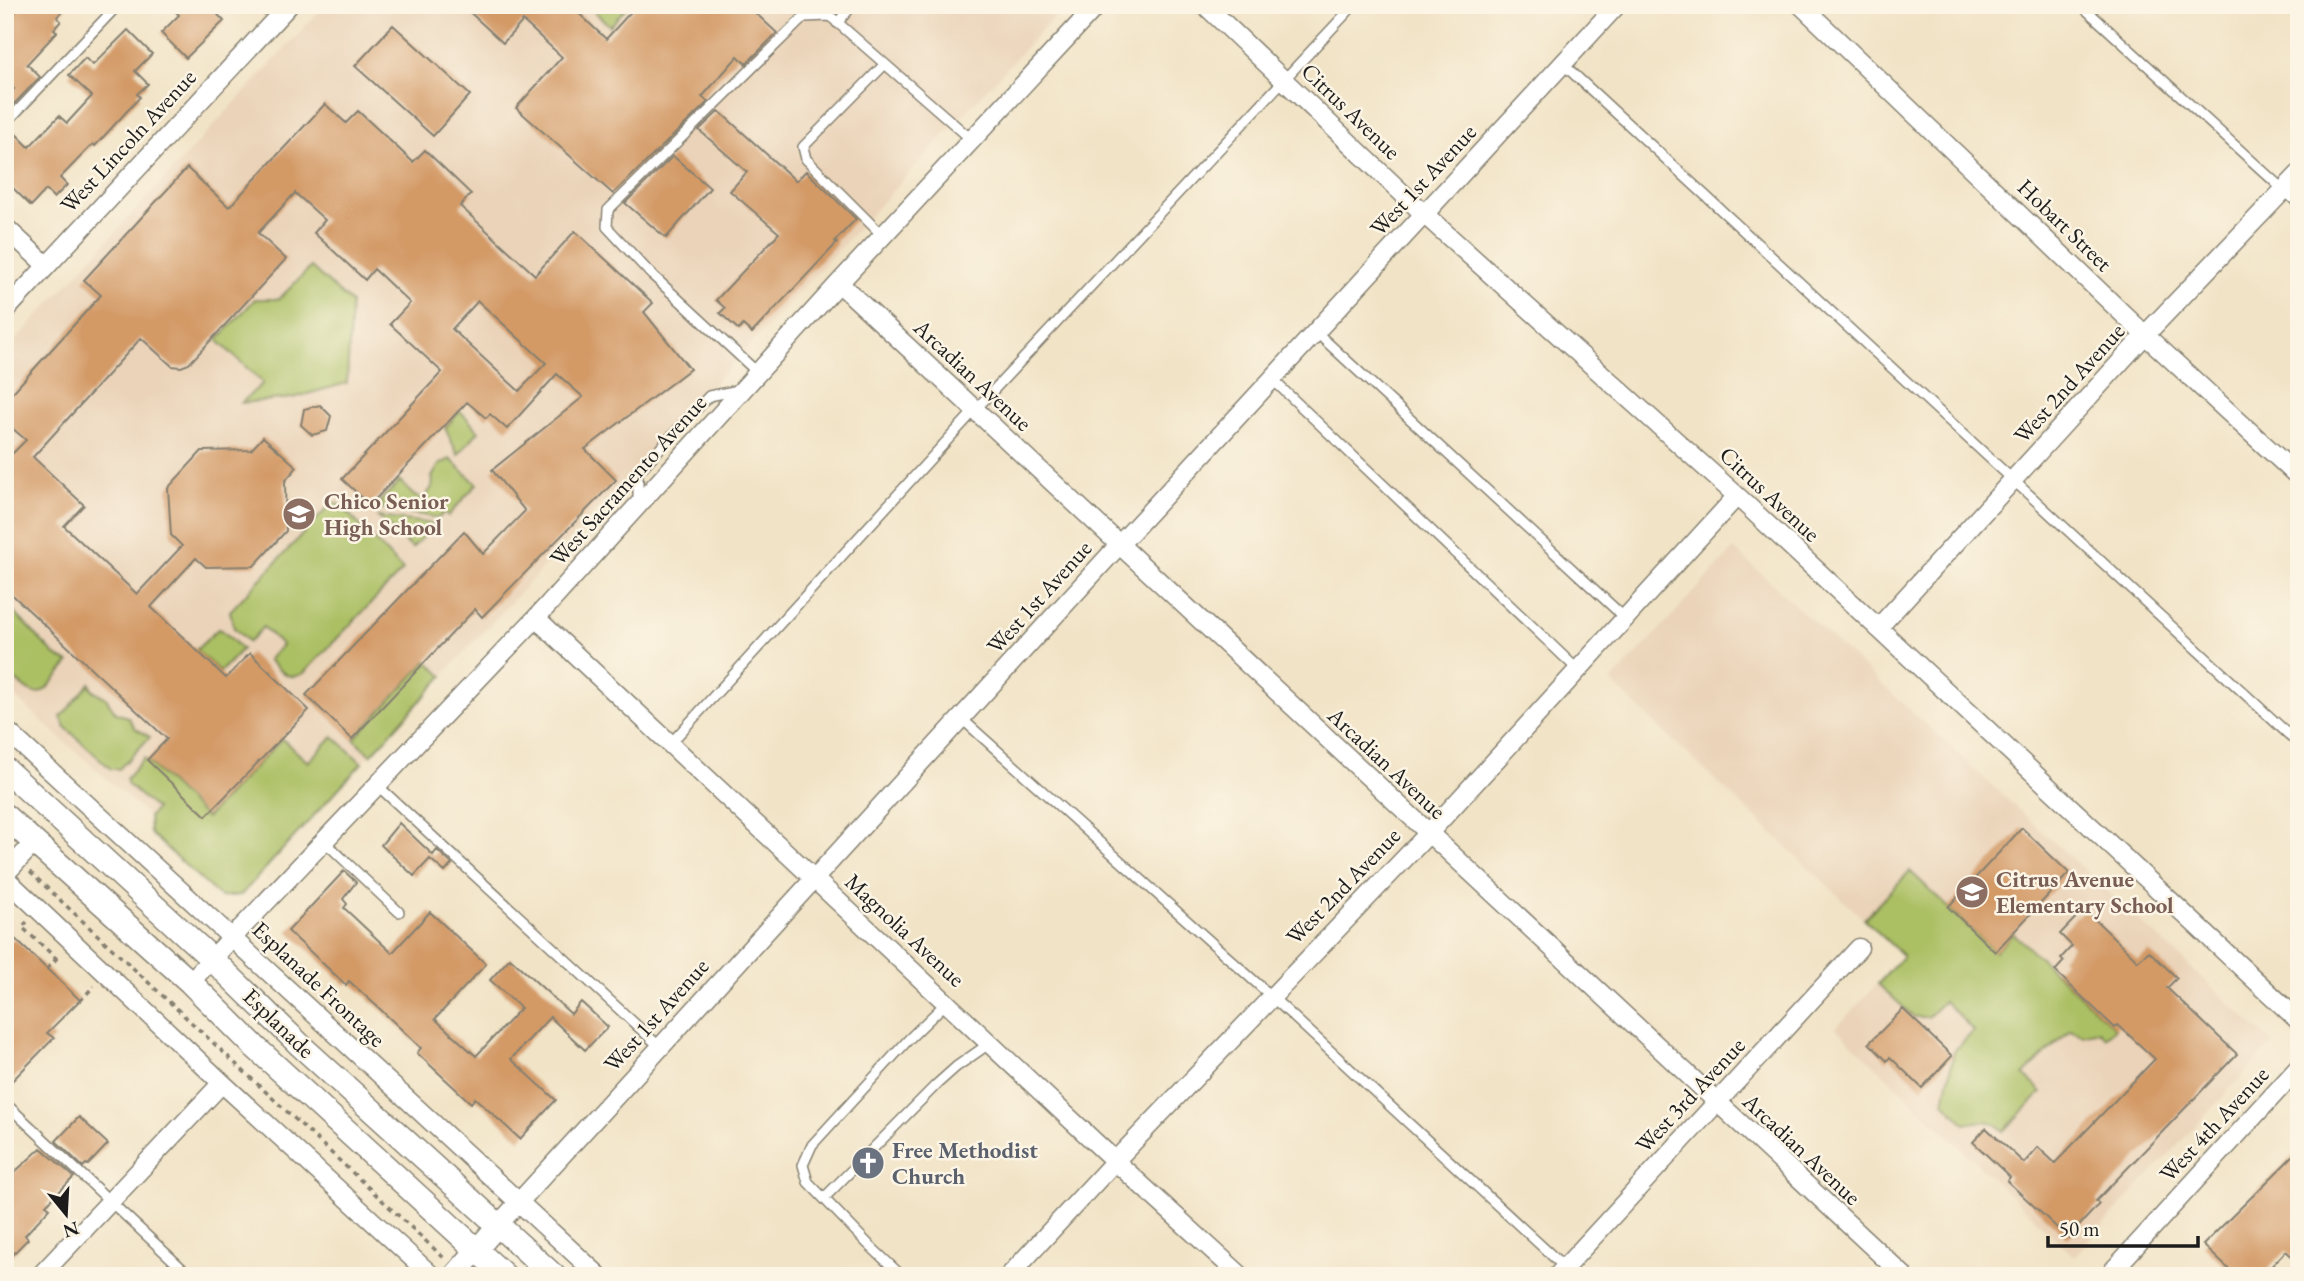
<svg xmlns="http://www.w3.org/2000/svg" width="2304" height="1281" viewBox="0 0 2304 1281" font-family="'EB Garamond',serif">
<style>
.built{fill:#ead3b8}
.green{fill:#abbf63;stroke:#646e40;stroke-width:2}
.building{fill:#d39a66;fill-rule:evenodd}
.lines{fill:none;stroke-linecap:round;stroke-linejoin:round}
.service-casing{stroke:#868071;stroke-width:12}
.minor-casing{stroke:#868071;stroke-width:21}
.tertiary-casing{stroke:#868071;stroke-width:24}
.secondary-casing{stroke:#868071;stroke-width:26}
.path{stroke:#868071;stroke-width:3.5;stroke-dasharray:5 5;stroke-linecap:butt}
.service{stroke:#fff;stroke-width:9}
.minor{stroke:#fff;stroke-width:18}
.tertiary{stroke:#fff;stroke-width:21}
.secondary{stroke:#fff;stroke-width:23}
.labels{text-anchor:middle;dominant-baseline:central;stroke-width:5;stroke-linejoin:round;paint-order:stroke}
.street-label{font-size:23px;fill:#1c1c1c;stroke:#fcf5e5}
.education-label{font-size:23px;font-weight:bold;fill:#785e54;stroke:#fcf5e5;text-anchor:start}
.worship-label{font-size:23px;font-weight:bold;fill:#5b616d;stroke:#fcf5e5;text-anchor:start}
</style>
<rect width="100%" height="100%" fill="#fcf5e5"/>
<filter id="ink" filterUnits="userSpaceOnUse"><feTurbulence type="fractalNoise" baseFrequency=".0143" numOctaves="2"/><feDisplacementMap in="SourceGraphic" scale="14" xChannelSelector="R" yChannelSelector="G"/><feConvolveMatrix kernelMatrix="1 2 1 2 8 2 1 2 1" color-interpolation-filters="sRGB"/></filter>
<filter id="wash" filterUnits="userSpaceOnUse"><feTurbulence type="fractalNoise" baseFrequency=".00686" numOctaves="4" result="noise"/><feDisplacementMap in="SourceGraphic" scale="28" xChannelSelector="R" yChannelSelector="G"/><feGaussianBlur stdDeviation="1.57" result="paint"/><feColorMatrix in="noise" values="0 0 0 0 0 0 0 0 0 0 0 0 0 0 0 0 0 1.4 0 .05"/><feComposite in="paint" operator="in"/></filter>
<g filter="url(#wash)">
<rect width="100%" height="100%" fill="#f1e3c6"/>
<path class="built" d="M325,5H1065L240,894L151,832L149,817L5,688V352Z
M1734,549L2273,1043L2074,1256L1836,1028L1903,956L1611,682Z"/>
<path class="green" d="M587,5H629L610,26Z
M311,267L351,303L347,383L293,398L241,403L263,383L217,340L255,299H279Z
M460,411L479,431L458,455L445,428Z
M450,459L477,484L448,516L444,512L439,518L379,508L383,505L379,502L400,481L413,495L421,499C429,492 435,488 432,477L439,465Z
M332,503H337L345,510L403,570L304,673C288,682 281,671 268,660L282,645L263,627L249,642L234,628L230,611Z
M378,517L436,524L412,548Z
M10,608L55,655L69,663C38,698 42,705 5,671V613Z
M218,629L223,631L242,649L220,672L196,650Z
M427,661L443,676L371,755L354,739Z
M90,683L92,690L105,697L116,713L128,717L135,728L150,737L119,769H111L65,727L61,717Z
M333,736L362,763L241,895L220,897L150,833L149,817L156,809L128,785L126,779L144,758L206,818L282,739L308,762Z
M1910,871L1995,952L2013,933L2115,1028L2105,1037L2099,1031L2082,1035L2070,1030L2024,1075L2042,1092L2004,1131C1989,1117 1984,1121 1965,1124L1944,1102L1954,1051L1974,1031L1944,1001L1928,1017H1914L1878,984L1903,956L1864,919Z"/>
<g id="blocks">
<path class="building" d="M22,5H68L57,17L61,21L54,29L57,32L27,64L40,77L14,104L6,96L14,89L5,80V23Z
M170,5H209L224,21L186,58L161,33L179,15Z
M462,5H570L606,39L637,5H747L777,33L746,64L738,56L702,97L708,102L613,194L516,108L562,57L523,21L503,43Z
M393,25L470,95L433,136L355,66Z
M128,30L152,54L135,71L148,84L137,94L140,97L95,146L93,144L60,178L67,185L54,198L46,190L31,206L5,180V144L16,134L29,147L59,116L67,123L92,96L69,75L85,58L93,65Z
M325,104L346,123L358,111L413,162L425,150L471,194L460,206L535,275L575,231L653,303L644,312L690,369L585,449L616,480L482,617L475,609L352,739L306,695L464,531L483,554L525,511L492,470L583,397L557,374L507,429L490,414L486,418L467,402L370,505L342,479L442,372L390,324L410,303L374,269L365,280L314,233L325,220L295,193L258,233L286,259L189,364L181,367L172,366L141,338L33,457L84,505L64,526L137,594L182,546L171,535L168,488L202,451L251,450L263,437L297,467L285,481L286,531L254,566L206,567L196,558L151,607L226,678L250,653L309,710L206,816L147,760L167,739L5,588V461L26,440L5,422V401L101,295L84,280L187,168L229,207ZM478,301L546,363L519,391L452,329Z
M719,111L796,181L806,171L856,219L835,241L837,243L752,333L743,325L739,330L720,313L725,308L716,300L779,233L730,191L747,172L699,130Z
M673,156L710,188L666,238L625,203Z
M320,405L331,416L327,431L312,435L301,425L304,409Z
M399,823L433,855L437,850L452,864L445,872L430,859L414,876L381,845Z
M2022,828L2069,873L1995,952L1948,907Z
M344,871L356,882L343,899L347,904L344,908L392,953L430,912L486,964L435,1019L476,1056L521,1008L490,980L510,958L571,1014L581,1002L608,1027L585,1050L550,1017L511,1059L556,1100L520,1139L475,1098L471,1103L417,1053L421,1048L380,1009L349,981L346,985L288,931Z
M2084,909L2138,961L2149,951L2177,978L2167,988L2237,1054L2096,1201L2099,1204L2068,1238L2007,1181L2010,1177L1973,1142L1986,1128L2024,1163L2038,1147L2055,1163L2155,1059L2118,1025L2115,1028L2055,971L2064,961L2061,958L2072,946L2060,934Z
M14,938L80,1000L47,1033L54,1038L5,1088V947Z
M1903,1009L1952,1056L1922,1088L1890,1057L1887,1061L1869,1043Z
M79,1117L108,1144L88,1165L86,1164L83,1167L56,1141Z
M41,1148L74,1177L46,1205L50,1208L25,1235L28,1239L5,1262V1181Z
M2299,1150V1263L2286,1251L2262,1276H2236L2203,1245Z"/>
</g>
</g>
<g filter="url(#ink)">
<use href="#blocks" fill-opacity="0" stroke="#868071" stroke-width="2"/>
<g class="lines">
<defs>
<path id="service" d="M2081,5L2299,204
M837,23L853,5
M1563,64L2299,744
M5,124L118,5
M883,236L806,159L803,147L885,64
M1316,332L1625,618
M758,373L649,272L607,227L608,210L804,17L830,16L972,140
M1272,379L1578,670
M638,502V472L709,396L739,390
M961,718L1271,996L1574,1276
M670,744L975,410L1354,5
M377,785L660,1047
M324,841L399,912
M5,1103L190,1276
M825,1197L937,1084L956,1067L990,1043
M902,1276L869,1245L808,1182L803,1165L812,1145L909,1039L946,1003"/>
<path id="minor" d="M1205,5L1424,214L1737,496L2299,1021
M1801,5L2145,335L2299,477
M5,227L46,265
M839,283L1904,1276
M5,311L289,5
M536,618L1115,1161L1241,1276
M1878,628L2145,335L2299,174
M5,729L599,1276
M5,874L34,843
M5,878L222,1083L432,1276
M190,982L536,618L839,283L1097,5
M499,1224L1119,545L1617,5
M40,1276L222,1083
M1009,1276L1115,1161L1428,834L1737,496
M1557,1276L1859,948
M2108,1276L2299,1067"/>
<path id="tertiary" d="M454,1276L499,1224"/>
<path id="secondary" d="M5,769L212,959L300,1045L554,1276
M5,816L190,982L255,1047L505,1276"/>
</defs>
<use href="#service" class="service-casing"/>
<use href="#minor" class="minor-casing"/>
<use href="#tertiary" class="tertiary-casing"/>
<use href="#secondary" class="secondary-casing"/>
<path class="path" d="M30,872L444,1258
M27,922L22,927L57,959
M5,923L7,922
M5,934L10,939L5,944
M47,969L57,958
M80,1001L94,986"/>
<use href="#service" class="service"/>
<use href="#minor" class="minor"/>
<use href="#tertiary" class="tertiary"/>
<use href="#secondary" class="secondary"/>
</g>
</g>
<defs>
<symbol id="school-disc" viewBox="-11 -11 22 22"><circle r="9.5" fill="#8d6e63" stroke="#fcf5e5"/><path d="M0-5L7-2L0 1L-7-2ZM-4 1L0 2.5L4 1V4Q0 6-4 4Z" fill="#fff"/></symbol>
<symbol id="church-disc" viewBox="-11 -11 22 22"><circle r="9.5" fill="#6b7280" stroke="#fcf5e5"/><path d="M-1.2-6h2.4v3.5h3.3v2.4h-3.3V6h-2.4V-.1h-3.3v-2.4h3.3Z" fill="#fff"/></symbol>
</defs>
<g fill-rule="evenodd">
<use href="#school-disc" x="280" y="495" width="38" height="38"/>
<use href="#school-disc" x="1953" y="873" width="38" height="38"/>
<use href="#church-disc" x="849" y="1144" width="38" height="38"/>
</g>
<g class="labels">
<g class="street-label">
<text transform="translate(1351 111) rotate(44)">Citrus Avenue</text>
<text transform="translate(128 141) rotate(-47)">West Lincoln Avenue</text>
<text transform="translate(1423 180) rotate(-47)">West 1st Avenue</text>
<text transform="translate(2065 225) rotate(44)">Hobart Street</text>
<text transform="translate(973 375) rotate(43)">Arcadian Avenue</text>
<text transform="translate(2069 383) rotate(-48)">West 2nd Avenue</text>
<text transform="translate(628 480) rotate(-48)">West Sacramento Avenue</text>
<text transform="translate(1770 494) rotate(43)">Citrus Avenue</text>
<text transform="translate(1039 597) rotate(-48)">West 1st Avenue</text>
<text transform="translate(1387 763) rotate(43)">Arcadian Avenue</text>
<text transform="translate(1343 886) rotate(-46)">West 2nd Avenue</text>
<text transform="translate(905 930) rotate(43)">Magnolia Avenue</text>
<text transform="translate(319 984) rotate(43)">Esplanade Frontage</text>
<text transform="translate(656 1015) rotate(-48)">West 1st Avenue</text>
<text transform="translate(279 1023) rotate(44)">Esplanade</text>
<text transform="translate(1690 1095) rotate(-47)">West 3rd Avenue</text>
<text transform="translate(2214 1124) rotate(-47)">West 4th Avenue</text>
<text transform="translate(1802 1149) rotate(43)">Arcadian Avenue</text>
</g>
<g class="education-label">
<text x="324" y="501">Chico Senior<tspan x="324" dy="26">High School</tspan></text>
<text x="1996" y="879">Citrus Avenue<tspan x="1996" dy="26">Elementary School</tspan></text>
</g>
<g class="worship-label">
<text x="892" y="1150">Free Methodist<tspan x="892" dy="26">Church</tspan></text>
</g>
</g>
<rect width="2304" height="1281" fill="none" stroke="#fcf5e5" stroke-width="28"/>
<g transform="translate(66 1214) rotate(162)" stroke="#fcf5e5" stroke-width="5" paint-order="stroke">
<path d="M0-5L12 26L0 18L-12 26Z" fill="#1c1c1c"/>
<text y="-10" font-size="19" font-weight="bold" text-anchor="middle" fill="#1c1c1c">N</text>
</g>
<path d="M2048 1236v10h150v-10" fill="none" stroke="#1c1c1c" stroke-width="3.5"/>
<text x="2059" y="1236" font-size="21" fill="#1c1c1c" stroke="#fcf5e5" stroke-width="5" paint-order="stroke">50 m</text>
</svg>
